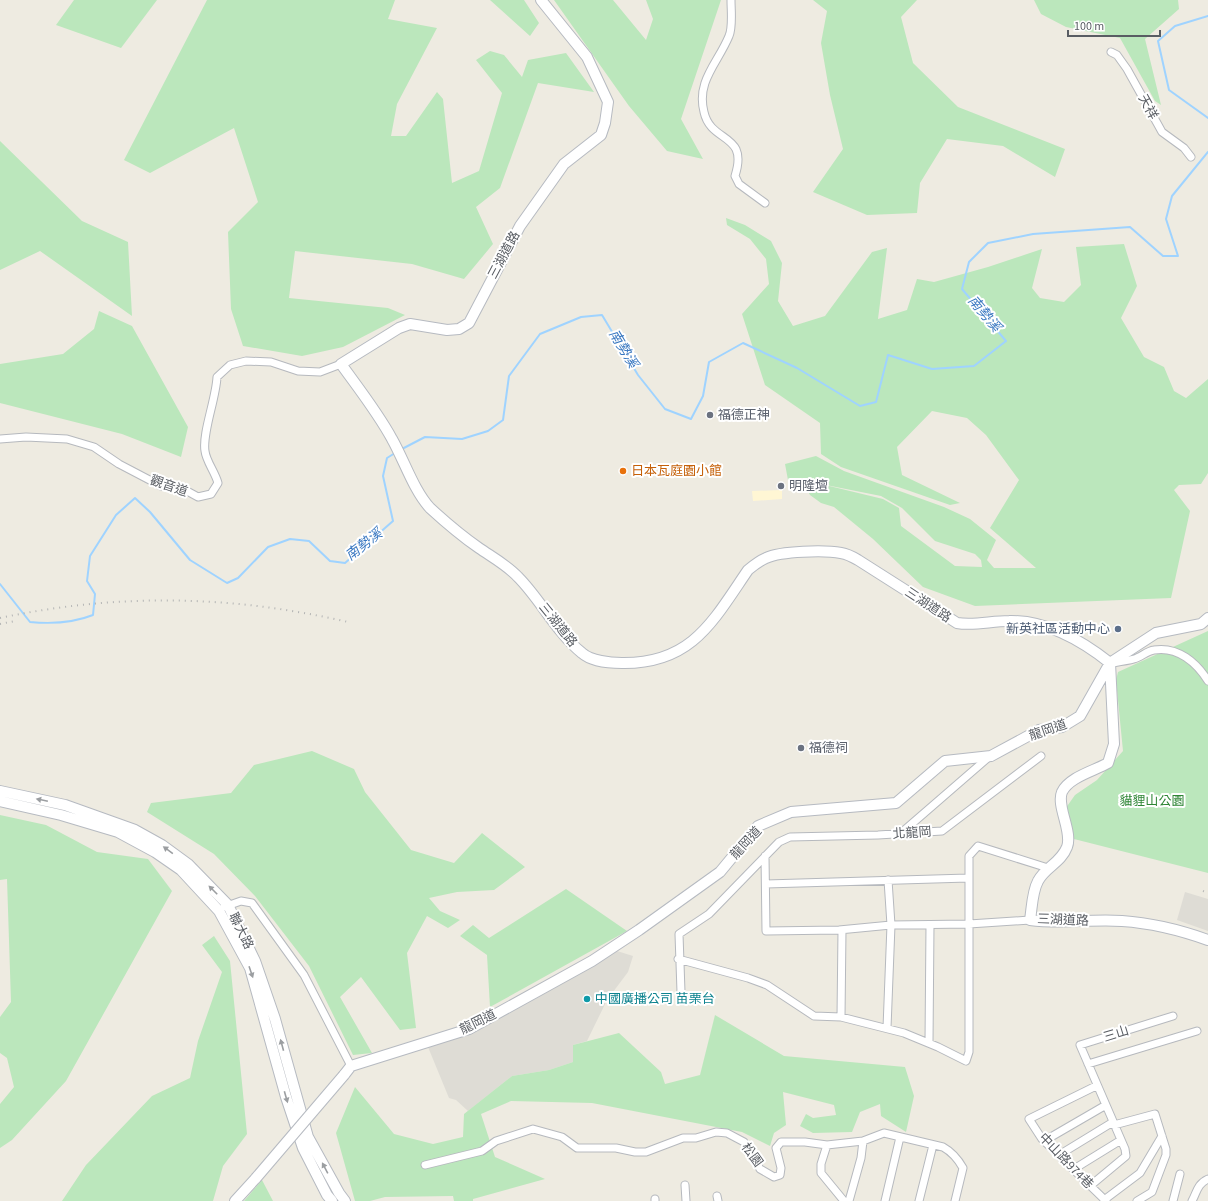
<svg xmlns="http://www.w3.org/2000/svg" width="1208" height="1201" viewBox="0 0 1208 1201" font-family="'Source Sans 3','Noto Sans TC',sans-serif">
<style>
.commercial{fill:#fff6d4}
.industrial{fill:#dedcd5}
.green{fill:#bbe7bc;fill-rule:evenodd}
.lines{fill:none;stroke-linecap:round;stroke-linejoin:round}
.stream{stroke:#9fd3ff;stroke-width:2}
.street-casing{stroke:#b6b9be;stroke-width:9}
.secondary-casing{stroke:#b6bac1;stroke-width:12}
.street{stroke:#fff;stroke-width:7}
.secondary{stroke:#fff;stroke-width:10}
.rail{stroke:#b3b4b4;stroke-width:2;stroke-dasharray:1 5;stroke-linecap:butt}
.secondary-bridge-casing{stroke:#b6bac1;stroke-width:12;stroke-linecap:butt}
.secondary-bridge{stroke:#fff;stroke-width:10}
.oneway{fill:#9b9ea1}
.worship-dot{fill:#6b7280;stroke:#fff;stroke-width:1.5}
.food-dot{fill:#e8710a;stroke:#fff;stroke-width:1.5}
.service-dot{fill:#5c6f8a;stroke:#fff;stroke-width:1.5}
.culture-dot{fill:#0f9aa8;stroke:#fff;stroke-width:1.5}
.labels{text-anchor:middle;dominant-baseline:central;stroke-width:4;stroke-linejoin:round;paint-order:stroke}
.street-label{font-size:13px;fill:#595d63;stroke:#fff}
.worship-label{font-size:13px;fill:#5b616d;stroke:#fff;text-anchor:start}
.food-label{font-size:13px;fill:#c56008;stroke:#fff;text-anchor:start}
.service-label{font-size:13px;fill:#4e5e75;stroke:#fff;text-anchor:end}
.park-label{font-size:13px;fill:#2e8535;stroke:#fff}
.culture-label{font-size:13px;fill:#0d838f;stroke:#fff;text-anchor:start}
.water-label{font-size:14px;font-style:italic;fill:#3877c1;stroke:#fff}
</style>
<rect width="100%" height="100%" fill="#eeebe1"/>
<path class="commercial" d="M782,490V499L753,501L752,491Z"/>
<path class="industrial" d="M1185,892L1208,899V931L1177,920Z
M617,951L633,956L628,972L607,1000L587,1041L573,1045V1062L549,1070L512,1076L468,1111L456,1100L449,1098L428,1047L483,1026Z"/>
<path class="green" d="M74,0H157L121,48L56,25Z
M207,0H395L388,19L437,28L397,104L391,136H406L437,92L443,99L452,183L479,171L502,93L476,60L490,51L504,55L522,77L528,60L566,53L594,92L538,83L500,188L476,207L493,244L464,279L412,264L295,251L289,298L388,308L405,315L343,347L302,356L243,346L231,309L228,232L258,202L234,128L150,173L124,160Z
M490,0H524L539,23L530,36Z
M554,0H613L646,40L653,19L646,0H721L681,119L703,159L667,151L629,106Z
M813,0H917L901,17L913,63L958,107L1065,149L1055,177L1003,146L947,139L920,183L917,213L867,215L813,192L843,149L830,95L821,43L827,11Z
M1034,0H1178L1179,9L1145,39L1161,105L1155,101L1120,38L1066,27L1041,14Z
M0,141L82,221L128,242L132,316L40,251L0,270Z
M726,218L745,225L771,241L782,263L778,301L793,326L825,316L872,252L887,248L878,319L907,310L917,279L934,282L988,267L1042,249L1032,288L1040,298L1064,302L1081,285L1076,247L1124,244L1137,286L1121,318L1144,357L1164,367L1174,391L1186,398L1208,379V473L1201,484L1179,485L1174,490L1190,511L1171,598L975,606L923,587L873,539L834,507L821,503L810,495L806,488L807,480H788L785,464L816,456L844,471L944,507L970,519L996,540L987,560L994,568H1036L990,528L1019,480L986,435L967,418L932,411L897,447L902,475L960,503L950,505L841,467L821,454L820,423L765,385L742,314L769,284L766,259L750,239L727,225ZM821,484L881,496L902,508L935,541L975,554L981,560L982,567L955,566L901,526L899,508L883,499Z
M99,311L132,326L188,427L181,457L122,434L0,403V364L63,354L94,329Z
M1208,631V873L1074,839L1063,812L1075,795L1097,780L1123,751L1116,680L1118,672Z
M312,751L354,769L365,792L411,850L454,863L482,833L525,867L494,890L457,892L429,898L440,911L460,920L448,928L427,916L407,953L416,1028L400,1030L361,977L340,997L372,1053L353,1055L309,966L255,896L214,854L147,812L151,803L231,793L254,765Z
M0,815L46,825L97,852L148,859L172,891L66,1081L12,1140L0,1148V1104L14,1087L7,1058L0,1053V1017L11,1002L7,879L0,880Z
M566,889L627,931L490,1007L487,955L460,936L473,925L489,938Z
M214,936L230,961L247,1134L223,1166L213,1201H62L86,1165L152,1096L190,1078L198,1041L222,972L202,945Z
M715,1015L784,1056L905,1067L914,1096L906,1132L881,1116L880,1104L860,1112L852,1132L813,1133L800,1126L806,1114L813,1118L836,1115L834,1105L783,1092L786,1125L774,1133L770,1146L742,1132L592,1103L511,1101L481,1114L495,1157L545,1179L473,1199V1201H454L453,1196L385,1197L370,1201H355L336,1133L355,1087L394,1134L433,1144L463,1137L464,1114L512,1076L549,1070L573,1062V1045L619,1033L661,1072L665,1084L700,1075Z
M262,1180L273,1201H244Z"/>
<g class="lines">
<path class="stream" d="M1208,16L1175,26L1158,41L1169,90L1208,118
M400,450L425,437L462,439L488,431L503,420L509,376L540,334L581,317L602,315L638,375L665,409L691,419L703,396L709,362L743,343L797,368L860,406L876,402L888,355L932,369L974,366L1006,341L962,289L969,262L988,243L1033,234L1130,227L1163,256H1178L1166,219L1172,196L1208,152
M0,584L30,622C51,624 73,623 93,615L95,594L87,581L90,556L116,515L135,498L150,512L190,560L227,583L238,578L268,547L290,539L309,541L330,561L345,563L393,521L383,476L387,458L395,453"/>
<defs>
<path id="street" d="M731,0C731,11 733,27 729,36C718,63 696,81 704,112C711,144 749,132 735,176L739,184L765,203
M1111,52L1117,55L1127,69L1162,132L1184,148L1191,157
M0,439L26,437L67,439L94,447L119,464L161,486L187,491L198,497L211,494L218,483C215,472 206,461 205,451C202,433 216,399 217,377L230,365L246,361L271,362L298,371L320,372L341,364
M1112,663C1119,662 1127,661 1134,659C1141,657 1147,651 1154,650C1178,646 1197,663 1208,681
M900,834L990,756
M765,856L766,931L839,930L891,925L969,924L1030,920
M766,884L968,878
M224,907L241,901L252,903L304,975L351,1066
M678,959L748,978L767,985L814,1016L841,1017L904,1033L938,1047L966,1061L969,1052V856L978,846L1048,868
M681,992L679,934L709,914L779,842L790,837L878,835L942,831L1041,756
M841,1017L842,930
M887,1028L891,925L888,880
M929,1043L930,925
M1088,1064L1197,1031
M1096,1086L1029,1119L1042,1139L1106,1201
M1114,1125L1155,1114L1166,1149V1155L1152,1192L1137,1201
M1044,1141L1106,1105
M827,1145L821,1164V1173L844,1201
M1059,1155L1113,1122
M425,1165L482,1151L496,1141L533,1129L562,1137L577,1148H616L635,1152H646L683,1138H696L716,1132L727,1133L744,1142L760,1169L774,1177L780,1175L781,1168L776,1148L781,1142H805L827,1145L863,1141L884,1133L943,1147C952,1152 958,1159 963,1168L955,1201
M1074,1169L1121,1140
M685,1185L686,1201
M1090,1186L1126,1156L1125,1149L1080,1045L1173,1016
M717,1196L718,1201
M655,1199V1201
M1104,1200L1140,1173L1162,1136
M849,1201L861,1158L863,1141
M885,1201L900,1137
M919,1201L933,1145
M1173,1201L1180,1174
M1192,1201C1197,1192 1197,1184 1208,1179"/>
<path id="secondary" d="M541,0L587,57L608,102L605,123L601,135L564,164L520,226L469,323L459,329L447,330L410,324L399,328L341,364C359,389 378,413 392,439C404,460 414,491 430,508C442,519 466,539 479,548C492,557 507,565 518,577C541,600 556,632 582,653C591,661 610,663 622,663C692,664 713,621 748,570C754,565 759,561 766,558C781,551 825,550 841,553C847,554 853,557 858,560L957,623C974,626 991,621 1009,621C1047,620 1081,640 1110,663L1114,744L1108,763C1094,771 1069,777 1062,792C1056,806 1073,832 1067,847C1061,863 1045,867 1038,881C1032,892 1032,908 1030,920C1061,924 1091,919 1122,921C1152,923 1180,930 1208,940
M0,791L65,805L135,830L162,845L188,864L228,905L255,961L275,1019L308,1137L339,1193L345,1201
M0,801L61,815L118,832L155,852L181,870L219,911L250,968L286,1097L303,1148L327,1195L332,1201
M344,1075L351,1066L469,1029L592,961L639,930L720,872L758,826L791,812L896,803L945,761L991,756L1039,730L1062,727L1080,716L1110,663L1156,633L1201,624L1208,618
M235,1201L256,1178"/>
</defs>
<use href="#street" class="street-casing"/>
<use href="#secondary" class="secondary-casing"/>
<use href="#street" class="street"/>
<use href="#secondary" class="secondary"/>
<path class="rail" d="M0,618C118,593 231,595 348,622
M0,624L15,621
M1203,891L1208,893"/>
<defs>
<path id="secondary-bridge" d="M256,1178L344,1075"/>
</defs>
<use href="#secondary-bridge" class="secondary-bridge-casing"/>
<use href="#secondary-bridge" class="secondary-bridge"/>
</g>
<defs><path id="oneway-solid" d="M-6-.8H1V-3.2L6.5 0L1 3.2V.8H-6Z"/></defs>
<g class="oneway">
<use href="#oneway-solid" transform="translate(42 800) rotate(-168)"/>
<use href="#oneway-solid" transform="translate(168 850) rotate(-144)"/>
<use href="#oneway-solid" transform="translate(213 890) rotate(-135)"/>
<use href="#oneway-solid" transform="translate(251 972) rotate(71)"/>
<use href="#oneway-solid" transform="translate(282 1045) rotate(-105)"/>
<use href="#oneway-solid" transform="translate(286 1097) rotate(74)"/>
<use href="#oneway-solid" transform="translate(325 1168) rotate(-118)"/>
</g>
<g class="worship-dot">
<circle cx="710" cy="415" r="4"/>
<circle cx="781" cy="486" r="4"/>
<circle cx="801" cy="748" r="4"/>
</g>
<circle class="food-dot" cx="623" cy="471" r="4"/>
<circle class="service-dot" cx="1118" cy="629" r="4"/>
<circle class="culture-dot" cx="587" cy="999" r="4"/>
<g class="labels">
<g class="street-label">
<text transform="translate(1148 107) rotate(61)">天祥</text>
<text transform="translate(504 255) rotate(-62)">三湖道路</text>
<text transform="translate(169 486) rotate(19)">觀音道</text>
<text transform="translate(928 605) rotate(33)">三湖道路</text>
<text transform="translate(558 625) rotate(51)">三湖道路</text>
<text transform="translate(1048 730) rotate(-19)">龍岡道</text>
<text transform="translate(912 833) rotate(-4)">北龍岡</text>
<text transform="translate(746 843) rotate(-47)">龍岡道</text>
<text transform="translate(1063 920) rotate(2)">三湖道路</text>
<text transform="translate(241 931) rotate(64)">聯大路</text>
<text transform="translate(478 1022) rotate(-26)">龍岡道</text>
<text transform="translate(1116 1034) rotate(-17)">三山</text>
<text transform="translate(752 1155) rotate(54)">松園</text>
<text transform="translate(1066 1161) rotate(46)">中山路974巷</text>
</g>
<g class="worship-label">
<text x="718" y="415">福德正神</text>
<text x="789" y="486">明隆壇</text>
<text x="809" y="748">福德祠</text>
</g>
<g class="food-label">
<text x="631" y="471">日本瓦庭園小館</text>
</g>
<g class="service-label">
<text x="1110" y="629">新英社區活動中心</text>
</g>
<g class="park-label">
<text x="1152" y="801">貓貍山公園</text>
</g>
<g class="culture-label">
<text x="595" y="999">中國廣播公司 苗栗台</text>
</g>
<g class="water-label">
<text transform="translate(984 314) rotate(50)">南勢溪</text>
<text transform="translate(623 349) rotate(59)">南勢溪</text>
<text transform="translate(364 545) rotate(-38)">南勢溪</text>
</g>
</g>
<path d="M1068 30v6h92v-6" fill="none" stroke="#595d63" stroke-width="2"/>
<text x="1074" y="30" font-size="12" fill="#595d63" stroke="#ffffff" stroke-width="3" paint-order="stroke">100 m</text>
</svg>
